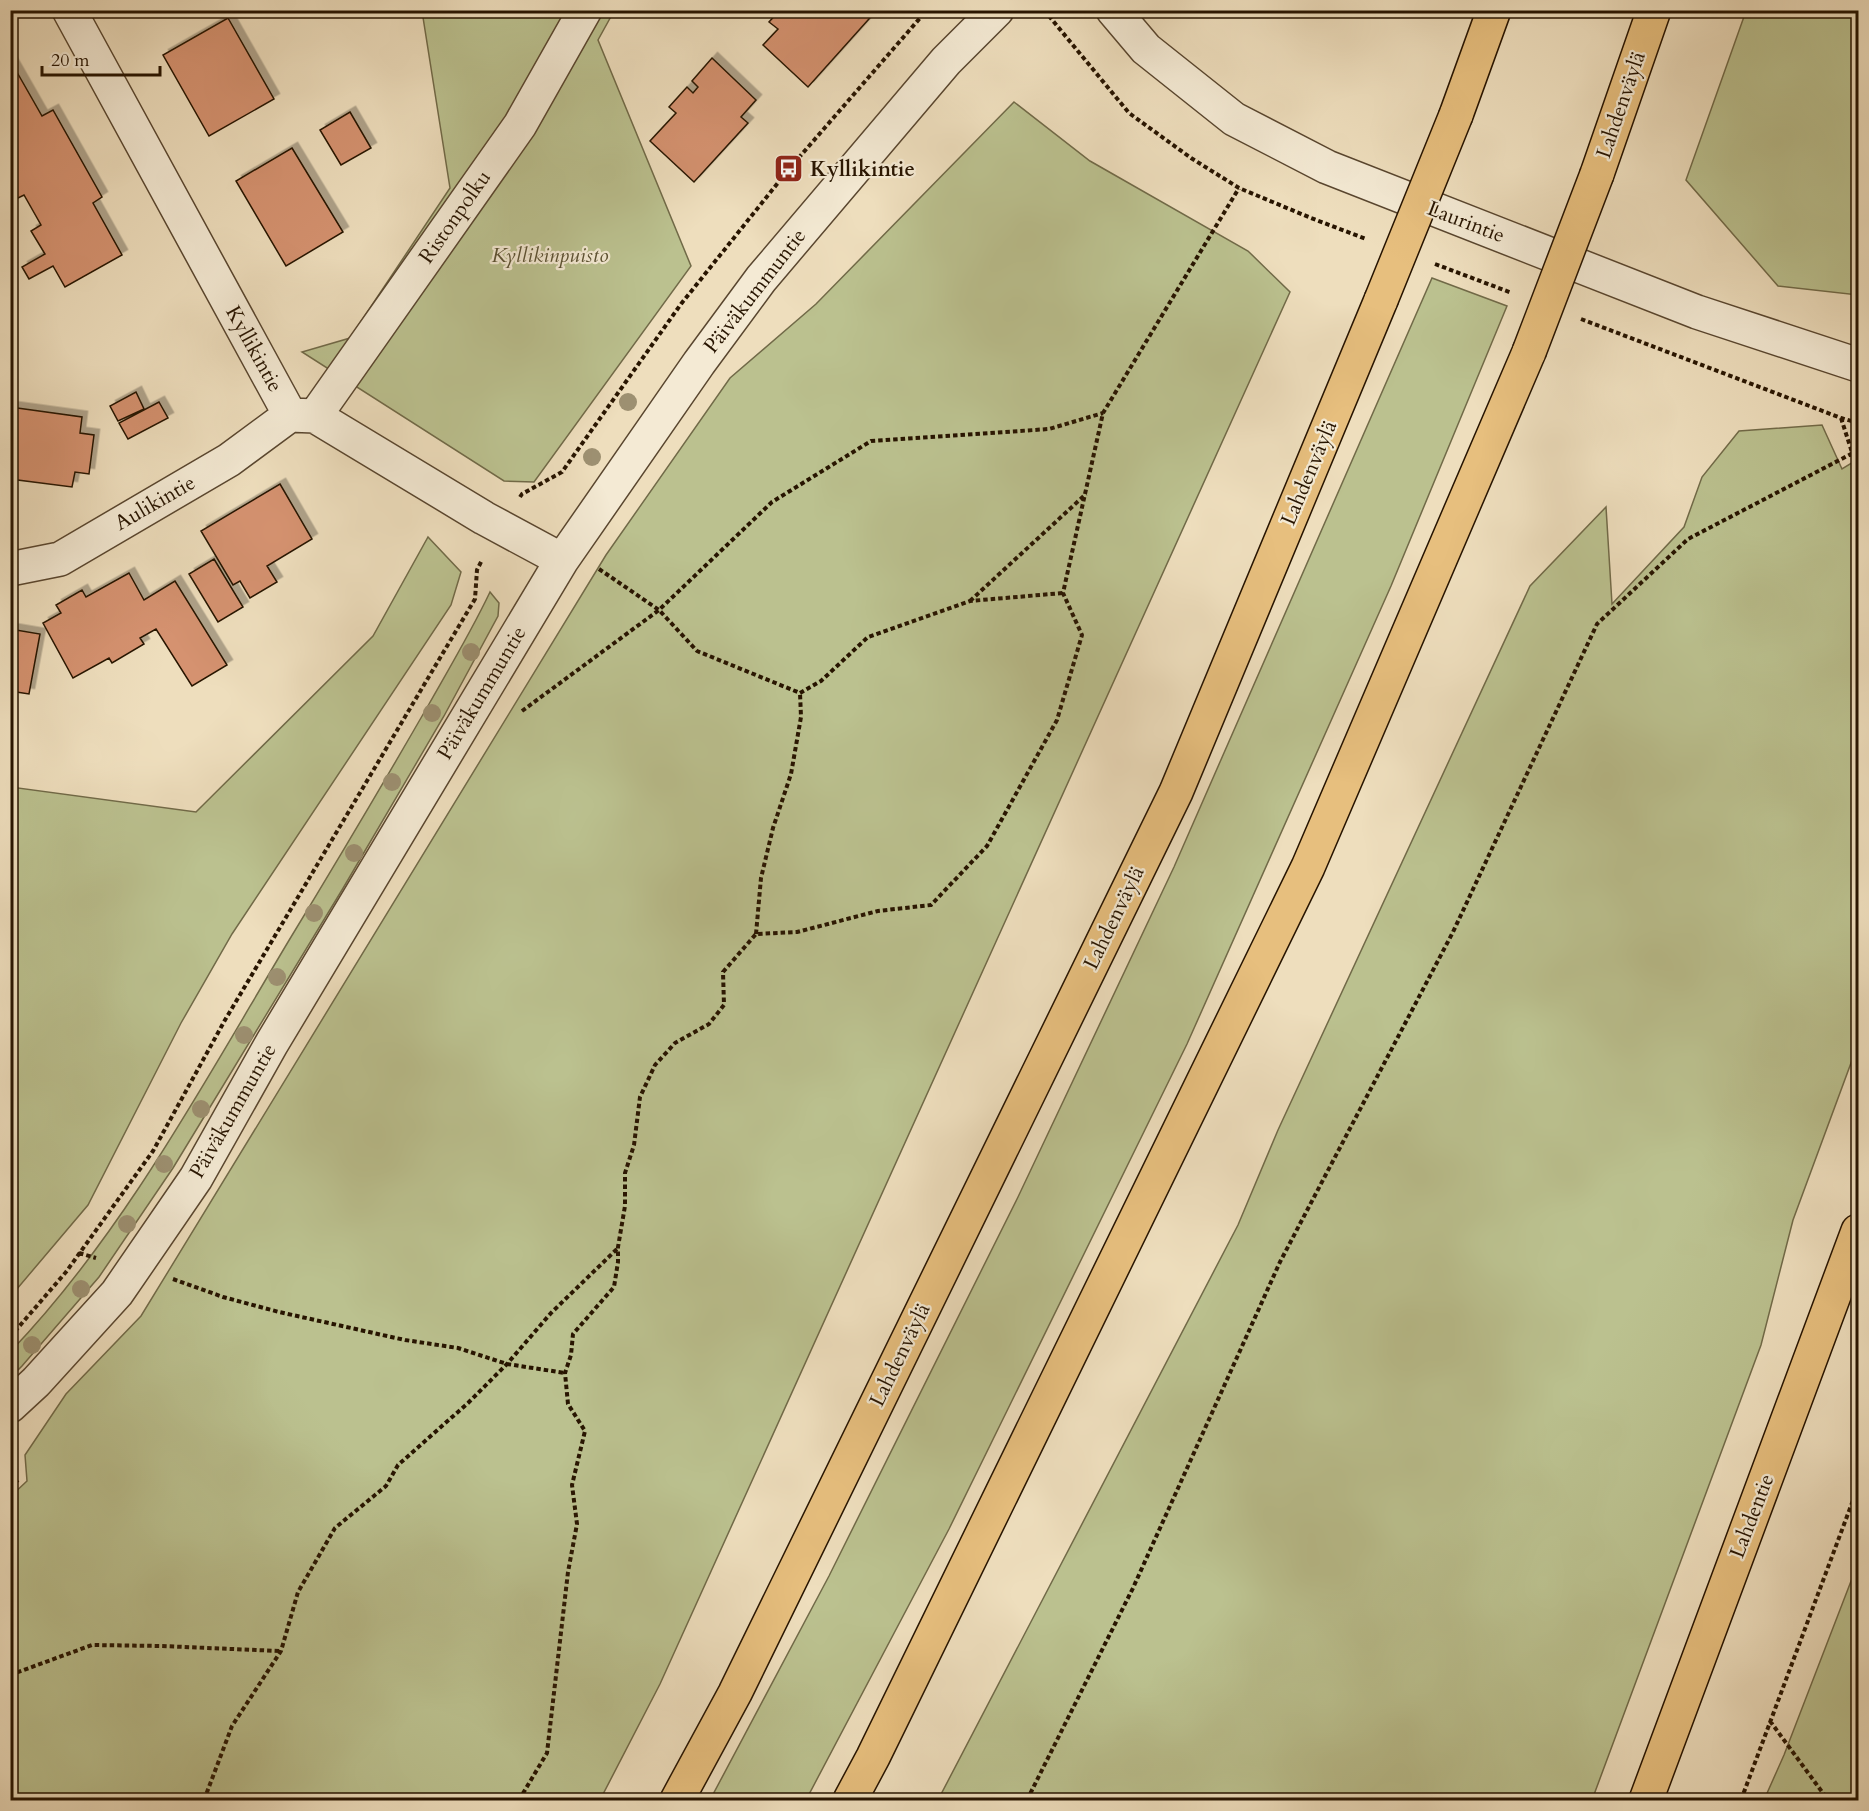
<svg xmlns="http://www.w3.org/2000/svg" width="1869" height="1811" viewBox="0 0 1869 1811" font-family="Cardo,serif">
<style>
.green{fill:#bbc18f;stroke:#716a48;stroke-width:1.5}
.building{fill:#d59270;stroke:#271400;stroke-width:1.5;filter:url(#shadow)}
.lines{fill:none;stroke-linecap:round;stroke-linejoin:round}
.minor-casing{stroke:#59462f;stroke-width:36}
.major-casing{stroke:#271400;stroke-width:36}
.highway-casing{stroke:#271400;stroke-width:36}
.path{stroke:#271400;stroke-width:4;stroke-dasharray:4.5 3;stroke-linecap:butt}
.minor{stroke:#f4ead4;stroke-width:33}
.major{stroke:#e7bf7e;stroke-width:33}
.highway{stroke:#e7bf7e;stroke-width:33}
.highway-bridge-casing{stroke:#271400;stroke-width:36;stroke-linecap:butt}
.highway-bridge{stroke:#e7bf7e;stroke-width:33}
.tree{fill:#9d9071}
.labels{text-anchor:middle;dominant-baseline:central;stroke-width:4.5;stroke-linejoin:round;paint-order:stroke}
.street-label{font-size:21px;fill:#271400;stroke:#f4ead4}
.poi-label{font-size:21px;font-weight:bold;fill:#271400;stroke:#f4ead4;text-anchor:start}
.park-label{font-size:21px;font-style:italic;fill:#5b5132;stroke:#f4ead4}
</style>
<defs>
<filter id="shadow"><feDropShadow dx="5.5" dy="-5.5" stdDeviation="0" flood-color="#0004"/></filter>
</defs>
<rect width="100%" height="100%" fill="#eedebd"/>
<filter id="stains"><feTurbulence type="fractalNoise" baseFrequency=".00333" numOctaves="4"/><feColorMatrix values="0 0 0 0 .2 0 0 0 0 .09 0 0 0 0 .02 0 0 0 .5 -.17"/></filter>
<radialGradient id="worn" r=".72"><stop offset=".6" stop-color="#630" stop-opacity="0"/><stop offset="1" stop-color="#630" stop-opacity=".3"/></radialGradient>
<path class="green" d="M422,11H614L598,40L691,266L534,482L504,481L302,352L350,338L450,188Z
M1746,11H1858V52L1852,62L1858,74V295L1778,286L1686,180Z
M1014,102L1090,161L1248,251L1290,292L660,1684L600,1800H11L10,1497L27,1481L25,1455L66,1394L141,1316L606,555L730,378L816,304Z
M1432,278L1507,306L1391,586L1187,1044L949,1529L806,1800H710L829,1576L1018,1197L1174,867Z
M1822,425L1842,469L1858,459V1044L1793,1220L1761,1345L1592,1800H938L1238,1225L1278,1130L1530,586L1606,507L1612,604L1684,527L1702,477L1739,431Z
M428,537L461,572L451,605L232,934L181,1023L88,1205L11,1296V787L196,812L373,636Z
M490,592L499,603L498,616L444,716L342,890L173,1168L99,1277L22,1366L11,1377V1351C123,1234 205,1081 288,942C336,863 383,784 429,704C450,667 472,630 490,592Z
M1858,1563V1800H1764L1784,1755Z"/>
<path class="building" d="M780,10H877L808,87L763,45L778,29L769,22Z
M228,18L274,99L209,136L163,55Z
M712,58L756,100L741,117L748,123L694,182L650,141L676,113L669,107L687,87L693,93L698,87L692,81Z
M10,60L42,116L53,110L102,197L93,203L122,255L65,287L53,266L29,279L22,267L45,254L31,231L41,225L24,195L10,202V186L13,185L10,179Z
M350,112L371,148L341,165L320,130Z
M292,148L343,232L286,266L236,181Z
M136,392L144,409L118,421L110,406Z
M159,402L168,418L128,439L119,423Z
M10,407L82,417L80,433L94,435L89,474L75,472L72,487L10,479Z
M280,484L312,539L267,566L277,582L250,598L240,581L233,585L201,531Z
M214,559L243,607L218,622L189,574Z
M129,573L144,600L175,581L227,665L192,686L156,629L140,638L144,644L112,663L109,658L73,678L43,623L61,613L56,605L82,590L86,597Z
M10,629L40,634L29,694L10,691Z"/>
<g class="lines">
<defs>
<path id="minor" d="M69,10L290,415L315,416L484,518L562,560
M1113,10L1146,49L1234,119L1327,167L1697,312L1858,365
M315,416L520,125L585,10
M10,569L60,559L229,460L290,415
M10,1406L36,1382L117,1293L196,1178L272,1043L562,560L699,363L761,279L946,61L997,10"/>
<path id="major" d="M1646,1800L1858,1231"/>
<path id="highway" d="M1456,115L1494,10
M1597,174L1654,10
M677,1800L735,1693L1176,792L1381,300
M850,1800L873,1757L1308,867L1529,352"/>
</defs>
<use href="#minor" class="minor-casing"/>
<use href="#major" class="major-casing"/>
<use href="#highway" class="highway-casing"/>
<path class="path" d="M1044,10L1129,113L1191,158L1239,188L1311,218L1366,239
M1435,264L1512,293
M1581,319L1841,418L1858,423
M1841,418L1858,471
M520,497L522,494L562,472L681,304L789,169L927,10
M599,569L659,610L697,651L800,693
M970,601L1086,494
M800,693L821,681L868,637L970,601L1063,593
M522,711L659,610L772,502L871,441L1049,429L1103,413
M756,934L761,878L773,828L791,774L801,717L800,693
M79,1253L96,1258
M173,1279L223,1297L279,1312L405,1340L458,1348L507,1364L565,1373
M10,1337L66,1272L153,1151L225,1020L475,599L477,570L482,560
M10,1487L18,1480
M10,1675L92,1645L161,1646L280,1651
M1770,1721L1828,1800
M204,1800L232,1726L281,1651L298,1592L335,1528L386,1486L398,1465L468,1403L507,1364L551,1313L618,1248
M519,1800L547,1753L568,1572L577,1524L572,1485L585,1431L568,1404L565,1373L571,1355L573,1334L614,1287L618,1262V1247L625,1206V1173L634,1145L640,1097L655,1065L675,1043L709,1024L724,1005L723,972L756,934L797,932L878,911L931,905L987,846L1057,720L1082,635L1063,593L1103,413L1239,188
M1027,1800L1133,1588L1280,1262L1453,932L1597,624L1688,539L1853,453
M1741,1800L1858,1487"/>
<use href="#minor" class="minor"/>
<use href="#major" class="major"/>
<use href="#highway" class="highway"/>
<defs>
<path id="highway-bridge" d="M1381,300L1456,115
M1529,352L1597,174"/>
</defs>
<use href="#highway-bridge" class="highway-bridge-casing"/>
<use href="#highway-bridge" class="highway-bridge"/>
</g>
<g class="tree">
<circle cx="628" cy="402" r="9"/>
<circle cx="592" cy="457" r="9"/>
<circle cx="471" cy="652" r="9"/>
<circle cx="432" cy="713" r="9"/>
<circle cx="392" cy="782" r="9"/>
<circle cx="354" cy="853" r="9"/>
<circle cx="314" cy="913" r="9"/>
<circle cx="277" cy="977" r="9"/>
<circle cx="244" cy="1035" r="9"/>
<circle cx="201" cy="1109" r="9"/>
<circle cx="164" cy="1164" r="9"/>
<circle cx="127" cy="1224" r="9"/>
<circle cx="81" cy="1289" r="9"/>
<circle cx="32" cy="1345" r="9"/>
</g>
<defs>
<symbol id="bus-square" viewBox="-11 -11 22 22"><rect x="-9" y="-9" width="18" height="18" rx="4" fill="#8f2418" stroke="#f4ead4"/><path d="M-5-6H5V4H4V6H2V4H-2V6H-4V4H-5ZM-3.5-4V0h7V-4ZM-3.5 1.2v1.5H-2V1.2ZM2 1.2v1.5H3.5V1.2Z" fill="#fff"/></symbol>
</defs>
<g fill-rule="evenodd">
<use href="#bus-square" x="772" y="152" width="33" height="33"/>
</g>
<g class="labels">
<g class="street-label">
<text transform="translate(1621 105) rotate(-71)">Lahdenväylä</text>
<text transform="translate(455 217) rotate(-55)">Ristonpolku</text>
<text transform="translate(1466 222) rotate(21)">Laurintie</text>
<text transform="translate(755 291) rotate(-52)">Päiväkummuntie</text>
<text transform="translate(254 349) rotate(61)">Kyllikintie</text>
<text transform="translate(1309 473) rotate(-67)">Lahdenväylä</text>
<text transform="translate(155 503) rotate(-30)">Aulikintie</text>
<text transform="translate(482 693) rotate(-59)">Päiväkummuntie</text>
<text transform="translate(1114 918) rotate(-64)">Lahdenväylä</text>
<text transform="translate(233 1111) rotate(-60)">Päiväkummuntie</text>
<text transform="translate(900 1355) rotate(-64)">Lahdenväylä</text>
<text transform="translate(1752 1516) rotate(-69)">Lahdentie</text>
</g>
<g class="poi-label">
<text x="810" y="169">Kyllikintie</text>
</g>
<g class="park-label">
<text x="550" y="255">Kyllikinpuisto</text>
</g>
</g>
<rect width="1869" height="1811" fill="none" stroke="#eedebd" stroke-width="36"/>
<rect x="12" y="12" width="1845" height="1787" fill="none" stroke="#271400" stroke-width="3"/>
<rect x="18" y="18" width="1833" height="1775" fill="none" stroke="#271400" stroke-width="1.5"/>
<path d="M42 66v9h118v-9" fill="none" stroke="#271400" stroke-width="3"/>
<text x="51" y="66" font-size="18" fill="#271400" stroke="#f4ead4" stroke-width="4.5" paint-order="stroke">20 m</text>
<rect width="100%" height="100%" filter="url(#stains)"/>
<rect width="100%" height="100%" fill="url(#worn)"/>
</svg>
